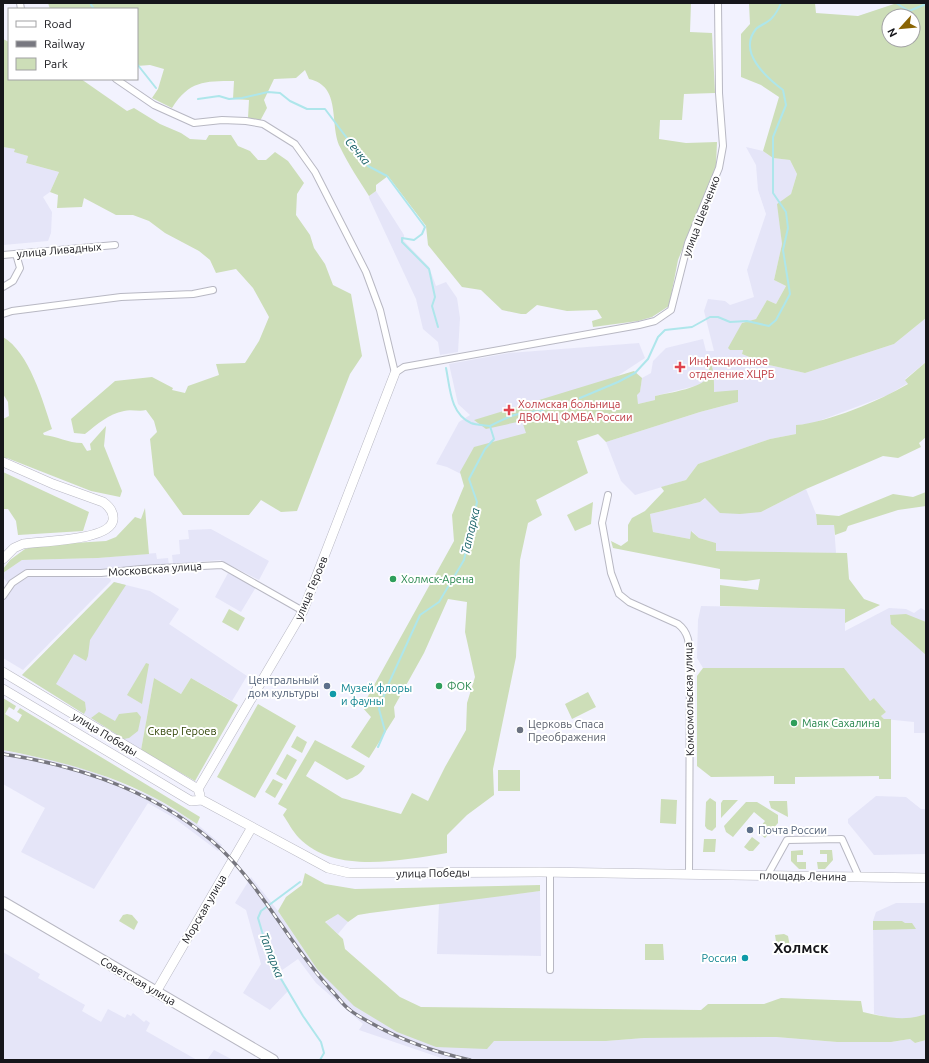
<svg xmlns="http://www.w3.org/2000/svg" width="929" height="1063" viewBox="0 0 929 1063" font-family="Ubuntu,sans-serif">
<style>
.built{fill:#e5e5f8}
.green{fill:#cddeb8;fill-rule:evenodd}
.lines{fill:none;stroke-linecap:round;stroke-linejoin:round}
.stream{stroke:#aee6eb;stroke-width:2}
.street-casing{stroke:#b8b8c3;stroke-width:8}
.secondary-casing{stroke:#b8b8c3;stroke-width:10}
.primary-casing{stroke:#b8b8c3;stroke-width:12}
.street{stroke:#fff;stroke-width:6}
.secondary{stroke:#fff;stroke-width:9}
.primary{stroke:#fff;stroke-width:10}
.rail-casing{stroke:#787880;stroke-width:3.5}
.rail{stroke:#fff;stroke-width:2;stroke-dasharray:6;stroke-linecap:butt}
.health-dot{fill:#e0444e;stroke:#fff;stroke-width:1.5}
.leisure-dot{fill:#2e9e5b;stroke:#fff;stroke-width:1.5}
.service-dot{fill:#5c6f8a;stroke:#fff;stroke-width:1.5}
.culture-dot{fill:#0f9aa8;stroke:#fff;stroke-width:1.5}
.worship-dot{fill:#6b7280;stroke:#fff;stroke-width:1.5}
.labels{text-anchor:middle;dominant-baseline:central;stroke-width:4;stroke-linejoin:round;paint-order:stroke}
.street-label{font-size:11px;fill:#16161b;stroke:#fff}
.health-label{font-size:11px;fill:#be3a42;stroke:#fff;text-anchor:start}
.leisure-label{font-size:11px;fill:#27864d;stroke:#fff;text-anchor:start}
.service-label{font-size:11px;fill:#4e5e75;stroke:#fff;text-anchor:end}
.culture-label{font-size:11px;fill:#0d838f;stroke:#fff;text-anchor:start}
.worship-label{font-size:11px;fill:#5b616d;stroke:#fff;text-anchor:start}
.park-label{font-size:11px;fill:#304406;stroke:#fff}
.water-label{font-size:12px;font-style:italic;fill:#186268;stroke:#fff}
.district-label{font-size:15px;font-weight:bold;fill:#16161b;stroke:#fff}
</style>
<rect width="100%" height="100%" fill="#f2f2fe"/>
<path class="built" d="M3,147L15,149V152L28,156L26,163L59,172L50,192L43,197L52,212L51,233L48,241L3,245Z
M746,147L763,151L773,158L790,160L797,174L791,194L778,204L782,244L774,280L786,286L776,304L767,300L756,319L742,323L730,350H743L742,354L769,365L805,373L894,344L926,318V362L905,379L908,383L888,395L811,424L797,425L796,434L770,439L698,464L686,480L635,495L621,481L606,442L700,412L738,402L714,393L713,372L705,356L709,374L706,381L699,385L655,396V400L638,404L636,395L640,392L642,378L651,373L653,361L666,348L703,339L706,351H714L704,311L708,299L725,301L730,305L754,297L747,270L766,214L758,190L756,165Z
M376,191L404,235V241L429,267L436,286L446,282L457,298L460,318L458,352L440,355L438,342L423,329L416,299L369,198V196Z
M639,343L645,358L465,476L447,467L436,464L459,422L470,415L458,404L449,364L509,353Z
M806,489L816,514L817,525H834L836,553L716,551V543L699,538L692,531L690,539L653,532L650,514L700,502L706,498L761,512Z
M211,529L269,561L259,580L220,560L173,564L172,555L180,554L179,540L189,539L188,530Z
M156,553L157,559L168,558L169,565L100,570H28L8,584L3,577V573L22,560L98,558Z
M228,573L256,587L241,612L215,597Z
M30,576L110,578L111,581L23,670L3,658V601L15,585Z
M114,582L150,591L179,609L169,624L247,676L232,701L191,678L181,694L154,678L141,750L22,675Z
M701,606L845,609V631L889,608L906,609L914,613L921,608L926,611V733H914V722L884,719L881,716L886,712L874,698L870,701L844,668H703L697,658L698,620Z
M3,750L69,764L107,777L155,798L197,824L222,845L218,851L174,818L148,803L94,889L21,852L45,808L3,784Z
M876,796L906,797L921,809H926V854L874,855L848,823V819Z
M251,877L278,911L317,969L493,1041H606L644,1038L776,1037L837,1042H891L910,1039L915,1043L926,1040V1060H447L359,1030L363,1024L316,983L298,959L278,973L289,990L270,1010L243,993L261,964L246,910L235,903Z
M540,891L541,956L437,954L439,903Z
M896,903H926V1014L913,1019H894L874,1014L873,921L876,912Z
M338,913L348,922L338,934L325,923Z
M3,952L40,974L38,978L85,1005L82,1011L101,1022L108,1009L125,1018L127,1014L131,1016L133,1013L144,1022L146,1020L150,1023L146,1031L197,1060H3Z
M214,1050L233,1060H207Z"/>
<path class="green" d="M48,3H691L690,32L712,33L715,93L684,94L682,120H660L659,139L686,143L717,142L716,166L678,260L669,306L652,317L638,321L593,327L592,321L602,318L597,310L567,311L537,305L526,314H521L502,310L481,290L462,287L428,245L426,226L388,176L376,185V191L369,196C359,180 348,164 340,147C329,124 342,86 309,79L305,70L296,78L274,79L264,100L267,108L260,121L248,118L249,100L233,99L234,81C204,81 189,81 172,108L152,98L158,89L164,69L150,65L137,66V9H50Z
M749,3H815L816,13L858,16L897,3H926V318L894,344L805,373L769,365L742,354L743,350H730L728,348L742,323L756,319L767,300L776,304L786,286L774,280L782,244L777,204L791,194L797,174L790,160L773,158L763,151L779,97L761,85L741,77V34L750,24ZM889,16H913V40H889Z
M3,39L9,42V79H81L127,111L134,108L160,124L181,133L190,139L206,140L209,135H231L238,146L250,151L258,160H266L275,152L288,161L304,183L297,194L296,215L310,235L314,248L325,264L333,285L351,294L362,356L350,374L297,511L281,512L261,500L249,515H183L154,475L150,439L157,432L154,421L146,410C139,412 131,409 124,411C108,414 98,424 85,434L74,433L71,419L115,381L152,377L173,388L172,390L185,393L188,386L219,375L216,364L245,363L259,341L269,317L253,288L236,269L216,273L210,260L199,251L165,233L149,221L133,215H116L84,198L82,207L57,208L58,195L50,192L59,172L26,163L28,156L14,152L15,149L3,147Z
M3,337C29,352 43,401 52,429L43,433L44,435C57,436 68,443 82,443L87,451L91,450L90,444L106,426L104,446L122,491L120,497L91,491L7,458H3V419L9,416L8,402L3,394Z
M705,355C715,364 714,380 714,392L738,390V402L700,412L606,442L598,434L577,441L588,473L536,500L542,515L528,523L520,560L516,657L493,769L494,795L467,815L447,835V853C402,860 335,875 299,838C293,832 288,822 283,815L287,809L278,804L315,740L365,766C361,774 355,777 347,780L315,761L306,776L342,798L401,814L412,793L428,801L445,767L466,730L467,703L475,677L465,632L467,602L448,599L424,653L394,707L395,717L369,758L351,747L371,717L362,707L454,541L452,515L464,486L460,472L474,447L526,433L522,421L486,429L474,420L634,371L642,378L640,392L637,395L638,404L655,400V396C667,393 707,388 709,374C710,369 706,361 705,355Z
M926,362V437L919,443L921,447L898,458L883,456L806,489L761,512L740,514L720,513L705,498L700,502L650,514L653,532L690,539L691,531L699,538L716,543V551L847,553L849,579L864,599L880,605L845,623V609L720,606V585L758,590L760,579L746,581L720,579V569L613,548L611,541L621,546L628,541V525L632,518L645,511L664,491L661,487L686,480L698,464L770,439L796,434V425C827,423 881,400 908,384L905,380Z
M3,472L89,512L83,531L18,535L16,521L8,509H3Z
M926,492V506L898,510L848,526L846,531L835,535L834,525H817L816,514L839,516L893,494L913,497Z
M593,502L591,524L575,531L567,515Z
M145,508L149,554L98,558L22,560L3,573V569L10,560L25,549L40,545L106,541L116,537L135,517L141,519Z
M114,582L126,585L90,640L88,656L86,661L74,654L56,684L85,702L86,710L84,714L22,675Z
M229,609L245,618L238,631L222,622Z
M906,614L926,622V655L891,624L890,615Z
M146,663L149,664L142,704L127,695Z
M703,668H844L870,701L874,698L886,712L881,716L884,719H891V779H879V776L795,777V784H774V776L711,777L697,766V676Z
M154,678L181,694L191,678L238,705L195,781L141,750Z
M588,692L596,707L572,719L565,704Z
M3,698L16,706L14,710L9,707L5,714L18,722L22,715L17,712L20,708L200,817L197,824C183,815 169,805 155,798C108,773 55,760 3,750Z
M258,704L296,726L255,798L217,777Z
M99,712L115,721L119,714L137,712L141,717L138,731L129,738L124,739L91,718Z
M297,736L307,742L302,753L291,747Z
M287,754L297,760L286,780L276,774Z
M498,770H520V791H498Z
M273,779L283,784L275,798L265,792Z
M710,798L716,802V827L712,831L707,829L705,826L706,802Z
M661,799L677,800L676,824L660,823Z
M723,800H738L721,818V803Z
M769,801H787L788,817L771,808Z
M746,802H757L778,815V823L765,838L757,831L765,821L754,812L733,837L726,832L724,826Z
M752,837L760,843L753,851H749L744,847Z
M704,839H716L715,852H703Z
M803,850V855H797V862H806V869H799L791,861V851Z
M820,850H832L833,860L825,869H818L817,862H827V854H820Z
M305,873L325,884L355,889L540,885V891L370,913L358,915L348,922L338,914L325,922L343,939L345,949L400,997L421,1007L701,1010L708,1004H764L781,998L861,1001L863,1012C885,1017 904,1022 926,1014V1040L915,1043L910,1039L891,1042H837L776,1037L644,1038L606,1041H494L487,1049L436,1047L397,1032L354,1006L317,969L278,911L286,897L302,885Z
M127,914L132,915L138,922L134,930L119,921L123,915Z
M873,921H902L905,923H912L916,929L873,930Z
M784,934L788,936L791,952L778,954L775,935Z
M645,944H663L664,960H645Z"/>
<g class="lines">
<path class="stream" d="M90,3L94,9
M896,3L909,11L926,4
M137,64L156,88
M198,99L219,96L229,99L242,98L268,92L280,93L290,101L307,109H325L368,166L387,176L425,227L422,234L414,240L402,238V242L429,269L435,297L432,306L438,327
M446,368C450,387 450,414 471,423C476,425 484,425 490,426
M580,398L618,382L635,373L648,359L658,337L665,330L692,327L710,317H718L730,322L747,321L769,326L776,320L790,294L783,250L788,228L786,212L773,193V137L786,105L783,90C767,78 737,52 756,29C760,25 767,23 771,19C775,15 779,8 781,3
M490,426C511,415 519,412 543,411
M378,747L385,731L379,709L388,685L420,615L439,602L464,560L477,502L469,479L485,449L494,439L490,426
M300,882L261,911L258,918L271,962L303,1016L321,1042L324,1053L320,1060"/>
<defs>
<path id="street" d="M20,3L21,9
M116,79L154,105L194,123L222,120L246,121L263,124L295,144L315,172L366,272L380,310L395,373L404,367L639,325L655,321L671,310L688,243L719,168L723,146L719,93L718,3
M3,255L115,245
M3,287L13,281L20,268L16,254
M3,314L12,311L121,297L193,294L213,290
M608,495L602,523L611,573L619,594L629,602L678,624C691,634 689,648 690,663L689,874
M3,596L12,583L27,573H101L141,569L222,565L303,611
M550,872V970
M767,876L787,840L842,839L859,877"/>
<path id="secondary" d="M3,462L53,484L103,502C110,507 114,512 113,520C110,541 41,541 23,544L14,548L3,559
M3,672L198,789L200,795
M3,689L191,801L202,800L328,868L349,873L540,872L926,878
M198,789L303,611L395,373
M156,992L252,827"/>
<path id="primary" d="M3,902L273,1060"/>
</defs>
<use href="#street" class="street-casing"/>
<use href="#secondary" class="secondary-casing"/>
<use href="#primary" class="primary-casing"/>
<use href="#street" class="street"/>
<use href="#secondary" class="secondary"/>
<use href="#primary" class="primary"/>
<defs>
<path id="rail" d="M3,754C81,766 163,794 222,850C265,892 291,947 332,991C338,997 343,1005 350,1010C356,1015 364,1019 371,1023C403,1041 434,1052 470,1060"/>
</defs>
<use href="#rail" class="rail-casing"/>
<use href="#rail" class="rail"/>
</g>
<g class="health-dot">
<path d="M678 361h4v4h4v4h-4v4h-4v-4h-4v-4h4z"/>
<path d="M507 404h4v4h4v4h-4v4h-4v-4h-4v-4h4z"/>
</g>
<g class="leisure-dot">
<circle cx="393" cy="579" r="4"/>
<circle cx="439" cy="686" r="4"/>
<circle cx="794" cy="723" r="4"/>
</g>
<g class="service-dot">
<circle cx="327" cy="686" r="4"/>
<circle cx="750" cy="830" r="4"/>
</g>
<g class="culture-dot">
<circle cx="333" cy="694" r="4"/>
<circle cx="745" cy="958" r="4"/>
</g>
<circle class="worship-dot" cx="520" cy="730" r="4"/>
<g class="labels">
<g class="street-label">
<text transform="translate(701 216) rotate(-69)">улица Шевченко</text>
<text transform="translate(59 250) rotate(-5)">улица Ливадных</text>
<text transform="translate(155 569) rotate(-4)">Московская улица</text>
<text transform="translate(311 588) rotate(-67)">улица Героев</text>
<text transform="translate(689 699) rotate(-91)">Комсомольская улица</text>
<text transform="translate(105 734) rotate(31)">улица Победы</text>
<text transform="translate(433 873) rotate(-1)">улица Победы</text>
<text transform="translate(803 876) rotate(1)">площадь Ленина</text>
<text transform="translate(204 909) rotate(-60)">Морская улица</text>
<text transform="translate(138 981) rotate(30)">Советская улица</text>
</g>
<g class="health-label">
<text x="689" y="361">Инфекционное<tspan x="689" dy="13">отделение ХЦРБ</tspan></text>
<text x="518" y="404">Холмская больница<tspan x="518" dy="13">ДВОМЦ ФМБА России</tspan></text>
</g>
<g class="leisure-label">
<text x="401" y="579">Холмск-Арена</text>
<text x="447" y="686">ФОК</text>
<text x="802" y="723">Маяк Сахалина</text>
</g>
<g class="service-label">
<text x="319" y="680">Центральный<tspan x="319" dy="13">дом культуры</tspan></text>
<text x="758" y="830" text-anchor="start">Почта России</text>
</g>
<g class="culture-label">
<text x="341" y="688">Музей флоры<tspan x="341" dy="13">и фауны</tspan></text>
<text x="737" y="958" text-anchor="end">Россия</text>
</g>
<g class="worship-label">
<text x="528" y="724">Церковь Спаса<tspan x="528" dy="13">Преображения</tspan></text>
</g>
<g class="park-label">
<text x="182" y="731">Сквер Героев</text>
</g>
<g class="water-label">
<text transform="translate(358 151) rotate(50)">Сечка</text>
<text transform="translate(470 531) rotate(-77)">Татарка</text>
<text transform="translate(272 955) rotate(69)">Татарка</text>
</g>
<g class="district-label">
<text x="801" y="947">Холмск</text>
</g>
</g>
<rect width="929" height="1063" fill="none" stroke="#16161b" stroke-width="8"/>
<rect x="8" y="8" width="130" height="72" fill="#ffffff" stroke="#a2a2a4"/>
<rect x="16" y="21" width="20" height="6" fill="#ffffff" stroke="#a2a2a4"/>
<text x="44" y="28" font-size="12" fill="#16161b">Road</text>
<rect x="16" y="41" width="20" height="6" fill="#787880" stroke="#a2a2a4"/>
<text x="44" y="48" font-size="12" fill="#16161b">Railway</text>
<rect x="16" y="58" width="20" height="12" fill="#cddeb8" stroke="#a2a2a4"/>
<text x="44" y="68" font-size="12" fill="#16161b">Park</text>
<g transform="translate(901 28) rotate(243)"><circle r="19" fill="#ffffff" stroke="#a2a2a4"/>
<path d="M0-3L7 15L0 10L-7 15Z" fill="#8a6403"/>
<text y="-6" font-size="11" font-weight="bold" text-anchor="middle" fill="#16161b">N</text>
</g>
</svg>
